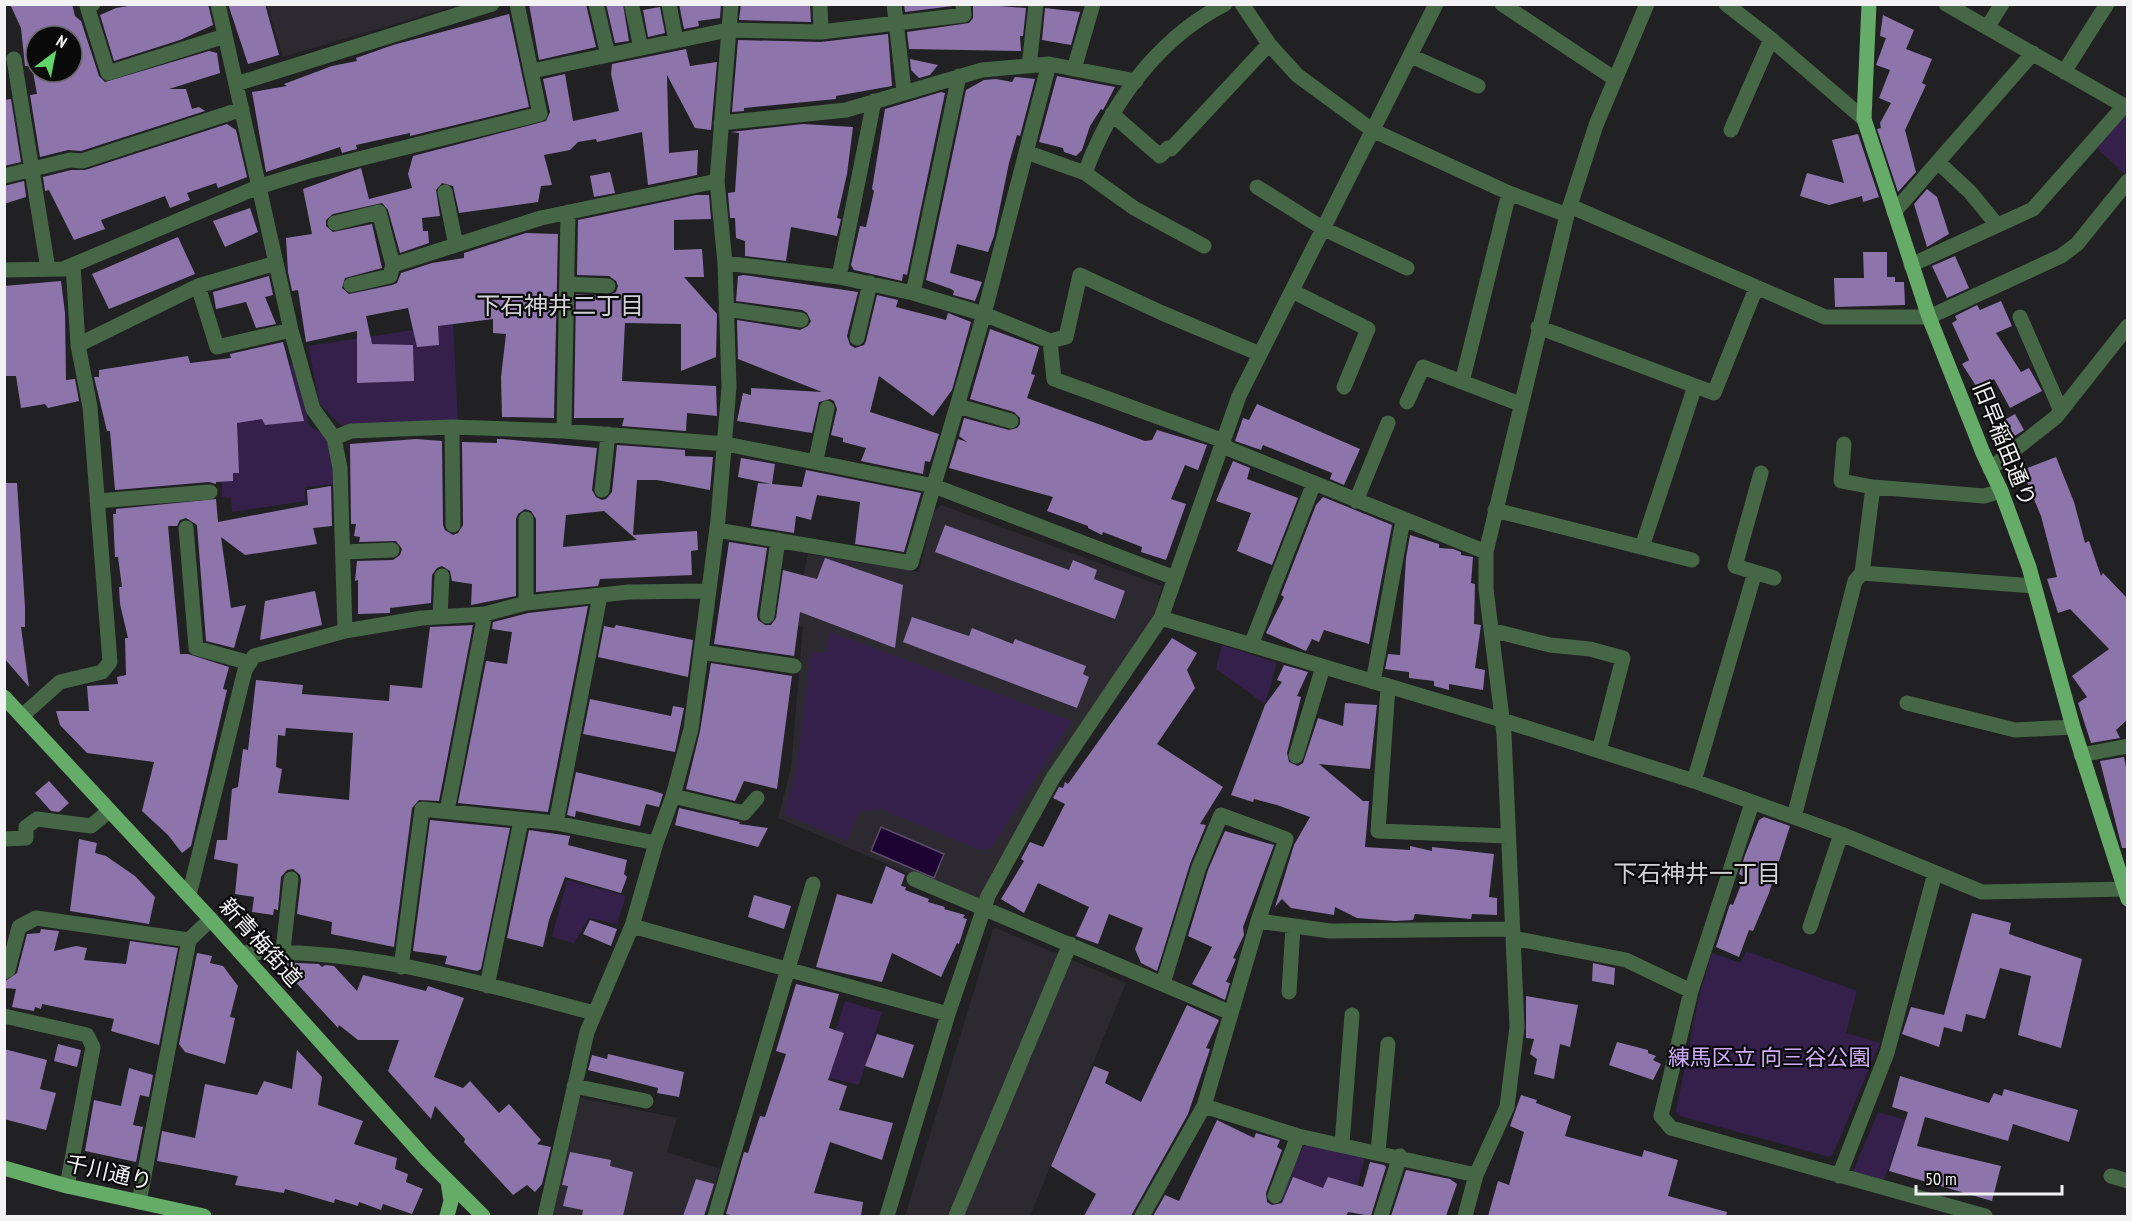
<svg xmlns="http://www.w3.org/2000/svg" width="2132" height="1221" viewBox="0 0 2132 1221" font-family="'PT Sans Narrow','Noto Sans JP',sans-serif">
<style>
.built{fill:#2d2931}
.green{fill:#35204b}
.water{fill:#1c0331;stroke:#5c4a6b;stroke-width:1.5}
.building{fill:#8d75ac;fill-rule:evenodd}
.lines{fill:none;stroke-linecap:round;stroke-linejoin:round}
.minor{stroke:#456745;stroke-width:15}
.major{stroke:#64ac67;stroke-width:15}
.labels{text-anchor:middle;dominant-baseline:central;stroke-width:4.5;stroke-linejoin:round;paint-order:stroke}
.street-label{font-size:22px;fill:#f2f1f3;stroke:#0b0a0b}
.park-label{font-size:22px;fill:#ceabfb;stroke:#0b0a0b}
.neighbourhood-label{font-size:24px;fill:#d2d1d4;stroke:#0b0a0b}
</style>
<rect width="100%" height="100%" fill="#212023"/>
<path class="built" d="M267,5V4L458,5L283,57Z
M941,505L1162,586L1154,616L1041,786L977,902L778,818L791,768L803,627L794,626L808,554L919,572L933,514Z
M996,928L1126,983L1030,1216H905L993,929Z
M581,1098L677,1118L667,1152L720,1169L705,1216H553L578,1099Z"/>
<path class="green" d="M2123,114L2127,117L2125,174L2095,147Z
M453,324L458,422L344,428L320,404L308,346Z
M295,364L309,426L327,436L337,484L305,487V501L232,512L231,498L222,497V481L235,376Z
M830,632L1072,721L992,847L980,850L881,809L859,812L847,841L784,814L796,772L811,652L826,653Z
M1222,645L1277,663L1265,704L1216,669Z
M567,880L626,896L617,924L589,918L574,943L552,937Z
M1746,951L1857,991L1846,1033L1880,1043L1833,1154L1829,1157L1680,1116L1676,1111L1699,996L1712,953L1741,963Z
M845,1001L882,1012L859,1085L822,1076Z
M1878,1112L1906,1120L1883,1182L1852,1174Z
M1306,1145L1365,1157L1349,1216H1275L1301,1149Z"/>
<path class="water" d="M881,827L944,854L934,878L871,851Z"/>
<path class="building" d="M10,4H72L75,16L81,21L99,76L105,82L209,51L217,53L220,73L169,89H186L192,109L199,107L205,111L81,151L68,150L40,157L30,95L37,94L33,72H72V36H36V65L25,66L21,28Z
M140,4H208L213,25L180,40L114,61L100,15L116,8Z
M228,4H265L279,55L248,64Z
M529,4H586L596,47L539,60Z
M606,4H623L629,41L615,43Z
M679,4H721L720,18L698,21L699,26L684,29Z
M741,4H810L811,22L739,20Z
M904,4H953V6L905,12Z
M973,4L1026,8L1023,36H1020L1021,51L909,49L907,32L969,23L973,18Z
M660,7L665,33L648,37L643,10Z
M1045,8L1080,12L1071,45L1042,40Z
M509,14L529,107L410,136V133L356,145L357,149L342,153L340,147L266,172L252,92L287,86L284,84L332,66L357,61L356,58L393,45Z
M1883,15L1914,30L1906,49L1932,59L1922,83L1926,85L1905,130L1916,172L1898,192L1877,129L1881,128L1880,123L1891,103L1879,98L1890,70L1876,65L1886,38L1880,36Z
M888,34L892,86L836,96V99L744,108V111L732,112L738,40L821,42Z
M686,49L690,66L717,62L711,130L695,128L667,75L669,153L698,150L697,175L648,185L642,132L597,142L596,139L578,142L570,150L544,155L552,185L541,186L538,202L459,213L453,186L442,183L436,190L440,216L422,218L423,231H428L429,243L400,253L388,210L382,203L333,214L326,220V226L333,232L372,224L382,268L345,278L342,288L349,294L392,285L397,283L401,273L432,263L464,258V253L526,233L558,234L554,418L502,417L501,377L506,334L493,333V319L438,326L439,345L417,347L408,308L366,316L372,344L413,345L414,381L357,383V331L306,342L298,290L292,291L288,272L286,238L312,234L303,189L361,168L369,199L412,188L408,174L413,156L546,121L550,112L543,79L565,74L573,121L619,111L611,74L612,64Z
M910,59L938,65L930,75L919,78L911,70Z
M1057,76L1115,87L1103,110L1101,109L1090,126L1082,150L1076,156L1064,152L1063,148L1039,142Z
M1015,77L1035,79L1020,136L1017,135L1009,163L994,236L988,252L957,244L950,273L982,282L975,301L953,295L954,291L951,289L926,280L966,90L984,80L996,79L1012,82Z
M941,92L945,93L907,275L903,274L902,281L854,270L851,265L860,226L866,227L874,191L872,189L885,109Z
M11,99L21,162L4,166V100Z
M227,124L236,130L247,177L218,188L216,183L187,193L190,200L170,208L165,196L101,220L105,229L74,240L49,190L45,191L43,177L71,170H85Z
M803,124L853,127L847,174L837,218L841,219L837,236L791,227L786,261L745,256V241L736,238L735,218H730L728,193L735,192L739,133L731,132Z
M1858,134L1879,197L1863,202L1862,196L1829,205L1800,196L1807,173L1844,183L1832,140Z
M610,172L615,193L594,197L590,176Z
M24,181L26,197L4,204V186Z
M1927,189L1937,197L1949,234L1927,247L1914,204Z
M696,195H709L711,219L674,220V250L702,249L704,277H684L717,314L716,357L681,371V324L625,323L622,381L716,386L717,416L687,413L686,431L622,426L624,418H574L576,294L608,296L616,292L618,286L616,281L609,276L577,275L578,220Z
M250,208L258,232L225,247L213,221Z
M178,237L195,274L109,309L92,274Z
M1863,252H1887V277H1895V282H1904L1905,305L1835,307L1834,278H1864Z
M1955,256L1969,288L1947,298L1932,266Z
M744,275L858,292L847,336L850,345L855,348L864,345L866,341L877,295L898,300L896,307L946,320L948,313L971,322L952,390L933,416L879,376L870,412L939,434L930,462L925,461L923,474L861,461L866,448L843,442V438L831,435L837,409L834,401L830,399L819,402L812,433L737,421L743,393L751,395V388L822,392L738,359L737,320L800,330L808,326L811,321L807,313L802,310L736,301L738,276Z
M269,276L273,295L265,297L276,324L256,328L246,302L216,309L213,292Z
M61,281L65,313L66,380L75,379L79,401L48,408L45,404L21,408L16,376H4V286Z
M2001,301L2012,326L1996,333L2021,372L2029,368L2042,391L2010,408L1994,379L1978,389L1962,364L1969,360L1952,323L1957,320L1955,316L1977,305L1980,310Z
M990,329L1039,347L1031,374L1035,375L1027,398L1145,441L1152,440L1157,430L1207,445L1198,470L1185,465L1171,499L1186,504L1166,560L1141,552L1142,547L1103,532L1102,535L1088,528V526L1047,511L1053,497L949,468L958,439L967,442L959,436L964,418L1009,430L1017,428L1020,424V418L1014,412L970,399Z
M283,342L304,421L265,425L262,419L237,423L239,473H233V481L216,482V484L209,482L115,490L110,431H107L94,377H99V370L188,356L190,363L231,358L230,354Z
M1257,404L1360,449L1344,485L1330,479L1332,473L1263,445L1261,450L1235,441L1243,418L1249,420Z
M2015,414L2024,430L1999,446L1990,428Z
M416,439L442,441L443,525L445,530L453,535L458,533L463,525L462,442L497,443V439H502L597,448L592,490L596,497L602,500L606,499L612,492L617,445L685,450V456L713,457L710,490L657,480H637L633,535L697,531L698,550L691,551L692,575L600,579L598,586L536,592V519L531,511L525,509L518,514L516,519V596L471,605L472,584L452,581L450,571L442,566L437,568L432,575L431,603L390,608V613L358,614V580L355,581L357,561L393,560L400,555L402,549L396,541L359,542L360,537L354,536L356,524H351L350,444ZM604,511L637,540L563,547L566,515Z
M2056,457L2074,502L2085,543L2089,541L2101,576L2103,573L2127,598V720L2116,730L2120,738L2091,743L2078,703L2087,697L2072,676L2109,649L2070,609L2058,613L2047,579L2057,577L2041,516L2022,470Z
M741,458L775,464L772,484L802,487L806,470L921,493L904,552L855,544L860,502L817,495L811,520L796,516L794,533L751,526L758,483L771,484L738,477Z
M1233,461L1250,468L1247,479L1298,498L1272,565L1237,551L1251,513L1216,501Z
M4,483H17L25,607V627H21L29,687L4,658Z
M331,486L332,526L313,528L317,544L245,555L221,537L231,608L246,605L234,648L206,641L197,525L186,518L180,520L177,526H168L180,654H188L229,667L223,689L227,690L191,846L182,853L168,835L142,811L154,762L87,753L60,725L56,711H89L87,686L118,684L117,677L126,675L125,638H128L120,604L119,587H122L118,557H115L113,514H116V509L216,499L218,522L308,505L307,490Z
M1323,497L1392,525L1369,644L1324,630L1319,642L1312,639L1306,651L1266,633L1284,597L1281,595L1316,505Z
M945,525L1069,570L1073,560L1097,570L1094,579L1125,591L1115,619L935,552Z
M1410,535L1439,544V548L1453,549L1461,552V555L1473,557L1471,583L1475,584L1474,624L1481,625L1475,668L1485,670L1483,690L1449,684V690L1434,686V681L1409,678V672L1385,669L1388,654L1400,655L1406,558Z
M729,542L767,548L757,615L758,620L765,625H771L776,618L783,570L817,579L825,558L903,585L895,648L800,612L794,656L714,644Z
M315,591L322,625L260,640L265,601Z
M588,606L548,812L458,803L486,661L507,664L512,632L492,629L493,622L528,613Z
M912,617L969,636L972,628L1013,644L1015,639L1086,666L1083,674L1089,677L1077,708L903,642Z
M473,625L439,801L419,800L412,808L394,947L331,934L332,922L297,914L301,880L300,875L293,869L287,870L281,877L278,910L274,909L273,915L252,912L254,897L235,894L238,864L214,859L217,840H227L232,789L238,787L243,749L248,750L256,680L303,685L302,694L389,701L390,685L422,688L430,627ZM286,728L353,733L349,800L278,793L282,769L276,767L278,735L285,736Z
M616,625L693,640L688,677L598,657L604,626L614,628Z
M1172,638L1197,653L1187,670L1195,688L1157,744L1223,787L1200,824L1206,825L1190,864L1157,971L1141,963L1135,949L1143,928L1109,914L1098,944L1076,936L1089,907L1038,883L1024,913L1001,899L1024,861L1021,859L1030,842L1043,847L1065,804L1053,798L1059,787L1063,788L1065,782L1068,784Z
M711,663L792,676L777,789L744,781L735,801L686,789L700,731Z
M1284,665L1308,672L1297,696L1301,697L1287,753L1289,762L1298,766L1303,763L1318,718L1343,726L1345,703L1377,705L1370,769L1319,764L1363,801H1369L1365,847L1410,850V846L1432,851V847L1494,854L1489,897L1497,898V915L1472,914L1471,919L1415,914L1413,920L1395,921L1357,918L1335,907L1334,915L1291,908L1282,899L1275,907L1294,845L1310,817L1277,805L1254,799L1253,802L1231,795L1265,705L1282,682L1277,680Z
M590,699L671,716L673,706L684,708L675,752L583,734Z
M2124,757L2127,772V848H2122L2100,761Z
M576,772L651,790L663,794L659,807L646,804L640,826L576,811L575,817L567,815Z
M49,781L69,803L59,812L51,811L35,793Z
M679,808L740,822L739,824L768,828L758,847L675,825Z
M1764,817L1790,826L1769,893L1753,931L1749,930L1739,957L1716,947L1730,904L1733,905L1744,877L1739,874L1745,855L1759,820Z
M430,820L510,828L481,969L477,971L445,964L447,956L413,951Z
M529,830L570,836L568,845L627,860L624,874L627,877L621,893L565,877L549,920L543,947L507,938Z
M1225,831L1274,845L1243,927L1244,935L1233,958L1236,959L1226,982L1230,983L1225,1000L1192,984L1212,947L1188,936L1208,870Z
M79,839L97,843L95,853L106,856L135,876L155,897L149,924L70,911Z
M886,866L905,875L901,886L906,887L905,890L929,899L928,902L945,907L944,909L965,915L963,918L967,919L959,944L957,943L941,977L892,953L882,982L816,967L837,894L872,904Z
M754,895L791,906L784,929L748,917Z
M1972,913L2011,923L2009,934L2082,959L2061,1048L2018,1035L2031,976L2000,968L1985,1019L1966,1014L1962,1032L1944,1027L1939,1047L1902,1034L1911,1007L1944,1015Z
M590,920L617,929L611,946L583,934Z
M41,929L59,931L54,951L76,946L87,948L84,960L126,964L130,941L178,948L159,1045L111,1031L114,1019L42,1004L41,1009L35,1007L34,1011L12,1007L16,989L4,988V982L17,973L27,934L40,933Z
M197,953L212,956L210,963L223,966L238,986L230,1017L235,1018L225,1064L185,1052L179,1044Z
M277,962L319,964L322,967L325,965L334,966L357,991L363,975L426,991L428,986L464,998L434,1077L463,1088L470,1081L499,1113L509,1104L541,1140L537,1144L551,1147L542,1184L535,1192L527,1185L513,1195L464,1142L465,1139L435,1106L431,1119L388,1071L399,1040H358L339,1025L338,1028Z
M1593,963L1615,968L1614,985L1592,981Z
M796,984L839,994L829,1028L844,1033L828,1080L847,1086L839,1110L893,1123L882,1160L830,1142L814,1193L863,1202L861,1216H734L726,1214L744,1152L748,1153L760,1116L765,1117L786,1054L776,1051Z
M1526,996L1578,1005L1570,1047L1560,1044L1554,1079L1534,1074L1537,1059L1530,1054L1534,1039L1526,1038Z
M1187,1005L1219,1020L1206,1048L1210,1049L1188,1114L1131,1216H1084L1096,1194L1051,1166L1094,1066L1109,1072L1105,1083L1141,1102Z
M877,1034L914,1045L903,1078L865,1066Z
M1617,1042L1648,1050V1053L1656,1056L1653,1060L1661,1064L1653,1080L1609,1065Z
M58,1044L81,1050L77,1067L54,1061Z
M4,1049L47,1060L40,1089L56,1093L46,1130L4,1119Z
M297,1050L322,1077L318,1105L363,1121L354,1144L397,1158L395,1169L408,1174L406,1182L423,1189L412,1214L383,1204L381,1210L359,1202L358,1206L335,1199L334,1203L285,1189L284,1193L235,1185L238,1176L157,1161L162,1131L195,1138L205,1084L257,1095L264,1081L292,1089Z
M608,1054L684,1072L679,1097L657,1093L658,1088L588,1070L592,1055L607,1059Z
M129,1068L153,1075L149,1097L140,1095L133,1125L143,1127L136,1162L85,1151L94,1100L121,1106Z
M1900,1076L1989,1103L1994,1093L2002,1096L2004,1089L2078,1110L2069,1142L2013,1124L2008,1141L1925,1117L1917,1146L2001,1166L1992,1201L1889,1171L1908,1112L1892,1107Z
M1521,1095L1537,1100L1536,1103L1571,1116L1565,1136L1642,1157L1644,1150L1678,1160L1668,1196L1727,1212L1726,1216H1488L1498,1181L1509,1185L1524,1132L1510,1126Z
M1217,1120L1254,1138L1256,1133L1280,1140L1277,1147L1282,1150L1266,1193L1267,1202L1272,1205L1282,1203L1293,1177L1323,1188L1328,1177L1363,1187L1370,1162L1384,1165L1386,1167L1371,1216L1348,1212L1346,1216H1153L1165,1195L1179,1201Z
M570,1152L611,1160L610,1166L633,1172L623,1216H582L583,1210L563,1206L568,1186L562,1185Z
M1406,1170L1450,1179L1457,1184L1446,1216H1391Z
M696,1179L714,1184L704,1216H683Z"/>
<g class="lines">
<path class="minor" d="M93,4L87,6L108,73L225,36
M218,4L291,330L313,409L334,438L340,468L345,631
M596,4L608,55
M669,4L676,41
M820,4L821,32
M894,4L904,91
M1242,4L1269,44L1297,75L1372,130L1509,193L1567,215
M1502,4L1615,79
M1726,4L1771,39L1864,119
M1946,4L2128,108
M632,7L641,48
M1988,26L2002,4
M1411,56L1478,86
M14,59L48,269
M1029,66L1036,4
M1074,69L1093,4
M532,71L728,30L821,32L964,15L963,4
M2064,72L2107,4
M236,84L492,4
M1112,114L1160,156L1168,148L1171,149L1269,44
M721,123L846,110L982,70L1049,64L1136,81
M1731,130L1771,39
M1026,152L1085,173L1134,208L1204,246
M1938,162L1970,192L1997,225
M1085,173C1110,104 1158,38 1225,4
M4,176L70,160L82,161L242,109
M1257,187L1324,229L1407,268
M445,192L456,245
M1570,206L1825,317H1929L2061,256L2077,244L2128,181
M1894,212L2033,53
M335,223L379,212L393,265L390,276L351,285
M725,263L839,277L913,293L984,314L1050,341L1054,379L1224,441
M393,265L541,218L717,181
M1911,265L2033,209L2124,106
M4,270L63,269L258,187L306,172L540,114L517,4
M839,277L874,101
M567,284L608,286
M198,286L217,347L291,330
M1292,291L1368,329L1344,387
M913,293L959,76
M726,309L801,320
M2020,317L2061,411
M1538,327L1714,393L1756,288
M857,338L870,283
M1050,341L1066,337L1080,275L1162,313L1260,354
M78,345L198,286L276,263
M1462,382L1509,193
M1407,402L1423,367L1520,404
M958,406L1011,421
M452,427L453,525
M564,431L568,212
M334,438L351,431L452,427L564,431L726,444L934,486L1175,578
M1844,444L1841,481L1873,487L1984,496L2001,491
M1222,446L1486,552
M816,460L827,408
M1990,469L2056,417L2128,326
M1761,473L1735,566L1774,578
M602,490L608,434
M97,501L210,492
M1356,501L1388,423
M1495,510L1692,560
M186,528L196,648L250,663
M717,530L911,563L984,314L1049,64
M1642,547L1695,386
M343,552L392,550
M1862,573L1873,487
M526,603V519
M767,616L778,540
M440,617L442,576
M1161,618L1502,720L1694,781L1841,834L1982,892L2128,889
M1491,630L1550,645L1590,649L1623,658L1599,751
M1251,645L1314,483
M701,652L794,666
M1373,682L1403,520
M1388,687L1378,831L1508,836
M1907,703L2015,730L2073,727
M22,716L60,682L102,672L110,662L90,407L78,345L73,265
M2081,755L2128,746
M1296,756L1323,667
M1694,781L1755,572
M673,796L744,813L757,798
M1752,803L1691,991L1661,1116L1671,1128L1985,1216
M447,811L485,614
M1794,817L1855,581L1862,573L2034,586
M556,823L600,596
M4,839L26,838V827L37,819L91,826L109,811
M914,879L1231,1013
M189,895L245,670L254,656L345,631L422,618L485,614L526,603L629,592L707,591
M632,926L948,1014
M1810,927L1841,834
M1513,938L1626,960L1691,991
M283,950L291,879
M241,953C359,946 480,983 594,1013
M401,967L422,809L556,823L656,843
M4,972L8,970L19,927L36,918L189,940L211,919
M1163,983L1199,867L1221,815L1286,839L1258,921
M487,986L521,821
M1289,992L1293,926
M4,1016L87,1035L93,1047L67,1186
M574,1086L646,1101
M1204,1106L1298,1136L1476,1175
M1342,1144L1352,1015
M1378,1152L1388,1044
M1839,1176L1887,1053L1935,873
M2111,1176L2128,1181
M1275,1196L1298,1136
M139,1202L189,940
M545,1216L587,1032L632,926L656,843L673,796L691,729L718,520L729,387L725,263L717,181L731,4
M715,1216L813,884
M887,1216L948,1014L988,896L1053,778L1161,618L1239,396L1436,4
M956,1216L1070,944
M1142,1216L1204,1106L1258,921L1330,931L1512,929
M1381,1216L1400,1156
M1465,1216L1476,1175L1507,1107L1517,1027L1504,734L1486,589V552L1567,215L1596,125L1647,4"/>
<path class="major" d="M1869,4L1864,119L1929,317L1983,453L2001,491L2029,567L2073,727L2128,899
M4,697L204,912L427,1160L483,1216
M4,1168L67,1186L204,1216
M447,1216L451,1201L448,1182"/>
</g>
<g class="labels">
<g class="street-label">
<text transform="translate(2005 444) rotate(68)">旧早稲田通り</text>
<text transform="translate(261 942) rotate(48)">新青梅街道</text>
<text transform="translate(109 1172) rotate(13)">千川通り</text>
</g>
<g class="park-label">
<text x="1769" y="1057">練馬区立 向三谷公園</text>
</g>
<g class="neighbourhood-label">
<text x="560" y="305">下石神井二丁目</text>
<text x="1697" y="873">下石神井一丁目</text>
</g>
</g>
<rect width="2132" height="1221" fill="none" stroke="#f2f1f3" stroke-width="12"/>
<g transform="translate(54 54) rotate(32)"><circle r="28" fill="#0b0a0b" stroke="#676668" stroke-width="1.5"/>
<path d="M0-4.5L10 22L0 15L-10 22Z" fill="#62d469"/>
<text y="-9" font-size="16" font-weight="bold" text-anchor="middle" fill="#f2f1f3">N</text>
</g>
<path d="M1916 1185v9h146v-9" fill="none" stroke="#f2f1f3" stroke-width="3"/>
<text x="1925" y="1185" font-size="18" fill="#f2f1f3" stroke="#0b0a0b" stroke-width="4.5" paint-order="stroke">50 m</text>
</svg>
